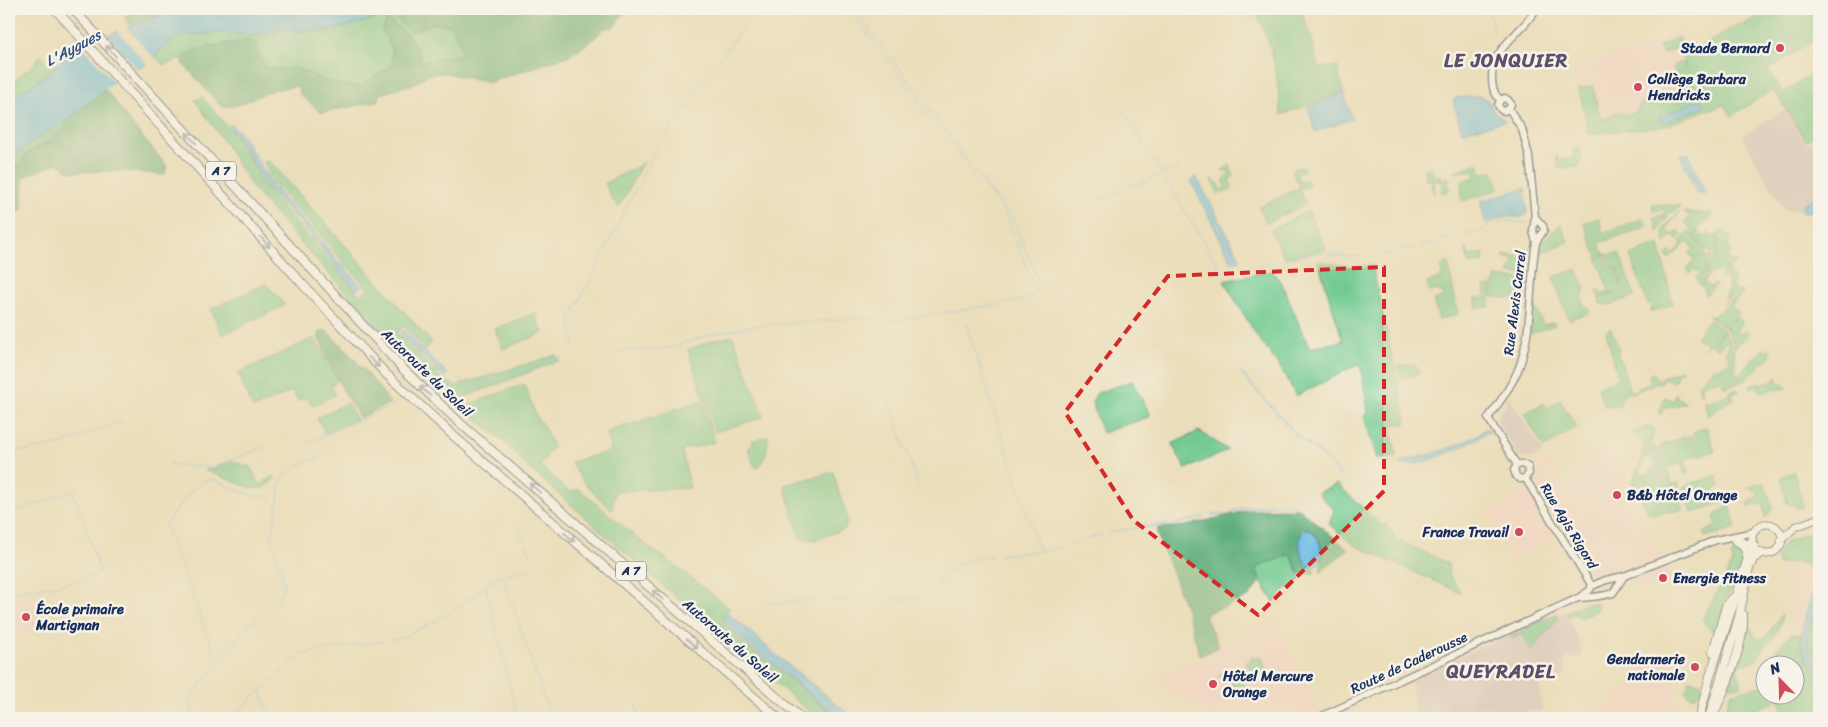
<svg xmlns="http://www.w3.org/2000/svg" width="1828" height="727" viewBox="0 0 1828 727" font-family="Sriracha,sans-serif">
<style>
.built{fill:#f7d1c9}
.industrial{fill:#d2bfc1}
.green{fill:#73cb91;stroke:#477d78}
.forest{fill:#5eaf7b;stroke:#3c6f6c}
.water{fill:#6abce5;stroke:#4276a2}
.pier{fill:#ebdebb}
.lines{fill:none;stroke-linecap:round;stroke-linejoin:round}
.stream{stroke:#6abce5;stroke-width:1}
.secondary-casing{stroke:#3a496c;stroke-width:9}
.primary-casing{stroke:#3a496c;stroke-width:9}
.highway-casing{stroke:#3a496c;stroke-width:10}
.secondary{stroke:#fff;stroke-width:6}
.primary{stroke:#fff;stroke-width:7}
.highway{stroke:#fff;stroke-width:8}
.oneway{stroke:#8d97ae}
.marked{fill:none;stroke:#d62828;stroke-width:4;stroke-dasharray:10 6;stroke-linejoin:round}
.poi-dot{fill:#d1495b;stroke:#f7f3e8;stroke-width:2}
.labels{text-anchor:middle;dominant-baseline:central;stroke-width:5;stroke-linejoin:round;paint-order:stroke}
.shield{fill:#f7f3e8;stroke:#5d6a87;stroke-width:1}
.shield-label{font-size:12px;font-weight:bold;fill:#1b2f5e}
.poi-label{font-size:14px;font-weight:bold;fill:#1b2f5e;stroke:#f7f3e8;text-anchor:start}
.street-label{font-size:14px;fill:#1b2f5e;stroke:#f7f3e8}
.water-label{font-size:15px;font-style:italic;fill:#2f5280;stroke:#f7f3e8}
.district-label{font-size:19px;font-weight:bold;letter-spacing:1px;fill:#5f4f6c;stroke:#f7f3e8}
</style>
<rect width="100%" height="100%" fill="#f7f3e8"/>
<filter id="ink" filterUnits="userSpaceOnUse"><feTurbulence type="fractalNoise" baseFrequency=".02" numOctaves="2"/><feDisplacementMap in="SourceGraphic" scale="10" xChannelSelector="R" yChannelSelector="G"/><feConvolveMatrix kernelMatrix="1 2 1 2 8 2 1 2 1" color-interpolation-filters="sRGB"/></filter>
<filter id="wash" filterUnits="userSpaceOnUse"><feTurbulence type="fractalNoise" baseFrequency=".0096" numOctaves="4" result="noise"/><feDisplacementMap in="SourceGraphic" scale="20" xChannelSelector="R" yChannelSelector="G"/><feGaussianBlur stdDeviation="1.12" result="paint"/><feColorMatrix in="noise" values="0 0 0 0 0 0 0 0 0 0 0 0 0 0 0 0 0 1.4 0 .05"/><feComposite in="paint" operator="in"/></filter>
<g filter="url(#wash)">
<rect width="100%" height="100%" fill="#ebdebb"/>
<path class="built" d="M1675,39L1679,47V53L1711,109L1669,126L1589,135L1573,66Z
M1604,442L1623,478L1632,507L1635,526L1647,522L1651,535L1660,555L1665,556L1673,578L1639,593L1632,567L1596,578L1592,577L1532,479L1536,466L1548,459L1567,488Z
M1527,489L1556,537L1515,560L1487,513Z
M1803,562L1819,568V573L1800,632L1793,629L1779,566L1788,563Z
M38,596L45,631L9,639V603Z
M1273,621L1322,710L1304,718H1216L1165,685L1158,677L1219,647L1248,638Z
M1668,654L1681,718H1590L1595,704H1617L1618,690L1631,689L1628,656Z"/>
<path class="industrial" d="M1785,109L1806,145L1819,138V212L1786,210L1778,200L1742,136Z
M1508,396L1544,452L1531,460L1518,456L1496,419L1508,403L1506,399Z
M1557,612L1559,615L1566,612L1581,646L1582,658H1565L1566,676L1546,678V680L1539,682L1542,710L1492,716L1489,707L1472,708L1457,718H1415L1411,679Z"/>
<path class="green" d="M1254,9H1300L1312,39L1318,68L1337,66L1343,92L1281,115C1277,73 1274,46 1254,9Z
M1770,9H1819V37L1768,70L1783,93L1819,69V134L1806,141L1773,90L1731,116L1725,105L1709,110L1708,109L1666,126L1589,134L1579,89L1593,86L1600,117L1605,119L1617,112C1629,118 1638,111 1643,100L1652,101L1669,93L1676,103L1682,99L1686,94L1673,69L1676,64L1683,62L1687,69L1682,58L1736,26L1740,24L1743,25Z
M392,14L410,32L435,23L452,26L463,55L423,62L420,58L382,30C390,42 395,52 392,67L376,75L359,87L324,81L304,71L294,68L277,70L265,67L249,40L194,50L183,58L163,65L155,57L157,53L183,33L191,35L221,32L269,34L282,29L295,31H328Z
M1679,37L1682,43L1680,47L1663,54L1659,46Z
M41,55L49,68L60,62C44,78 25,88 9,103V85L32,66Z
M202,97L237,138L267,189L354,289L362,296L367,288L273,182L264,162L270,161L432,343L425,349L403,326L397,334L441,378L455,386L556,355L560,360L452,402L421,375L379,330L253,189L223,140L195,100Z
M68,120L64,127L50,141L28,153L20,164L9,168V159L40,136Z
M1574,147L1579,148L1581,150L1580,167L1558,168L1556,156L1557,155L1559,161L1573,158V149Z
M643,162L619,207L613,201L605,183L637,167Z
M1476,164H1479L1480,173L1493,172L1499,187L1497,190L1463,201L1461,199L1462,181L1475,177L1474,170L1455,173V171Z
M1230,165L1234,177L1229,179L1233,189L1224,193H1218L1211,179L1213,178L1215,182L1218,183L1222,190L1225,188L1224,179L1229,175L1227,170L1223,172L1222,170Z
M1303,166L1305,169L1297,174L1299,182L1307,180L1309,186L1299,189L1306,204L1267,223L1258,207L1299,188L1292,170Z
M1432,167L1433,176L1441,175L1442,179L1449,177V191L1442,193L1441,181H1435L1434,194L1431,184L1433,183L1432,179L1427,181L1424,169Z
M1652,204L1681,206L1672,213L1671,212L1666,216L1668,218L1662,223L1658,232L1654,217L1665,214L1664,209L1653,211Z
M1308,211L1326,249L1285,258L1271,232L1273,229Z
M1680,211L1666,229L1672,235L1677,230L1682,234L1677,240L1672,236L1665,243L1663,229Z
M1684,212L1713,214L1694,234L1685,223L1690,217Z
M1599,218L1603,233L1644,218L1642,220L1643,222H1646L1648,226L1600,243V249L1606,254L1597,257L1584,223Z
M1561,224L1568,242L1538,254L1542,241Z
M1723,230L1732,240L1728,244L1730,247L1724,244L1732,251L1727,257L1734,262L1738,260L1728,271L1723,266L1728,272L1720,280L1723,275L1718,270L1714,274L1712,273L1704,281L1711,287L1715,284L1716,285L1705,296L1703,282L1707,270L1714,258L1718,243H1720L1718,242L1717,235Z
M1689,231L1706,250L1704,256L1693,258L1712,256L1702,278V287L1697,283L1698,281L1696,278L1700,274L1694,269L1690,273L1687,268L1694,260L1689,253L1694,248L1687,242L1668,260L1666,255L1670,251L1673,254L1682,244L1680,241Z
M1697,231L1704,237L1708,233L1712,236H1717L1716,246L1712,254L1694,235Z
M1659,244L1673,304L1651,312L1650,310L1653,309L1651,304L1648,305L1630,255Z
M1465,249H1468L1469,256L1483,253L1484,262L1469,264Z
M1619,253L1635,296L1610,305L1600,304L1599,299C1615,293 1627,291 1620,271L1608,263L1606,255Z
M1504,255L1527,257L1526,275L1509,273L1510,268H1513L1514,259L1504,258Z
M1604,256L1607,265L1618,271L1621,283L1614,292L1599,298L1596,291L1599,289L1601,295L1609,291L1597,259Z
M1318,261L1352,267L1372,265L1407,423L1390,426L1397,457L1377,459L1364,417L1368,411L1360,363L1296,396L1279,365L1258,338L1224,281L1272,271L1282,284L1309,348L1343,341Z
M1448,262L1458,314L1439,320L1433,300L1442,298L1444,294L1435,290L1430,292L1427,283L1443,276L1440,267Z
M1577,269L1585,288L1582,299L1584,305L1589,308L1590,312L1569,320L1553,277Z
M1730,273L1735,280L1731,285L1737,290L1724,304L1727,299L1724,296L1729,289L1726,277Z
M1495,277L1526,279L1524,300L1492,297Z
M266,284L285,305L222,335L211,309Z
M1492,286L1489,307L1477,308L1476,302H1478V300H1475V298H1486L1484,287Z
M1740,290L1743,293L1731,306L1739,313L1731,321L1738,317L1743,322L1736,330L1741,334L1746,330L1749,333L1735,348L1727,330V325L1726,329L1708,316H1713L1723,309L1724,310L1723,308L1731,300L1730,305L1732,299Z
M1533,301L1543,325L1554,322L1555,325L1530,334Z
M535,313L543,333L503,349L495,329Z
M1710,320L1723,330L1716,339L1704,349L1707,345L1701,339L1699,341L1696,338L1699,335V332Z
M1611,328L1619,350L1617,355L1620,358L1630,391L1622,395L1620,406H1604L1598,387L1618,378L1606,332Z
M1724,331L1734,350L1736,369L1728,361L1730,359L1725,351L1729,346L1725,342L1718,349L1711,345Z
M733,336L764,417L715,432L688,350L712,340Z
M314,338L326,358L337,381L331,386L335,395L312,406L307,397L298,401L292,391L253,409L238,373Z
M1770,348L1771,356L1743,382L1740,373L1763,349L1767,352Z
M1727,362L1738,373L1741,382L1724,388L1722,380C1714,381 1708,383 1701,386L1703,394L1700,393L1698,384L1713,369H1718Z
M1415,364L1420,374L1401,379L1399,366Z
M1682,369V371L1676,374L1677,379L1675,380V382L1665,379L1661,383H1656L1632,394L1629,393L1651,382L1649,375L1654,373L1657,380Z
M1775,377L1779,380L1778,381L1779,383L1781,382L1788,388L1760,392L1757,386L1751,388L1750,385L1759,382L1760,385L1776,380Z
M1132,381L1151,416L1102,433L1092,402L1097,393Z
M524,384L538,420L543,425L553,447L540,465L569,492L579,489L643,543L675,565L730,609L720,620L729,631L838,718H817L704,622L527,466L503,441L463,407Z
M1737,389L1739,392L1732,394L1734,399L1719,407L1708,416L1704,400L1705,399L1706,402L1730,394V391Z
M1676,393V396L1685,403L1661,410L1662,414H1659L1665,397L1673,401Z
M702,400L715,442L682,450L690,488L615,491L612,510C596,495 581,482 571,462L611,451L607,432Z
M1560,400L1577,427L1544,448L1524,414L1543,403L1547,409Z
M347,403L357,419L325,433L317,418Z
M1649,426L1654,428L1652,442L1644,445L1633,433Z
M1705,426L1707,428L1715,451L1700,456L1693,432L1705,428Z
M1199,431L1228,450L1186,469L1172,444Z
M1691,435L1698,455L1684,460H1685L1689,473L1685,474L1681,463L1666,467L1673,484L1680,483L1677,490C1661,483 1660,464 1659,448L1661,445Z
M768,436C768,447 766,459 758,467L754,466L748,447L753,444L752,441Z
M1652,444L1656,447L1660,469L1653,466L1655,460L1645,457L1639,472L1648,475L1652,468L1660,471C1662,482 1668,488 1678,493L1683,510L1652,514L1649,513L1632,482L1635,480L1634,477L1643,456L1640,454L1643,451L1642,448Z
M235,461L236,464L241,463L243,467L249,465L260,485L273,476L275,478C272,481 268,487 263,488C247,491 221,474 205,471Z
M833,472L848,521L845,529L814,540L800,538L784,485Z
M1794,472L1803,507L1797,509L1793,504H1787L1781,479L1782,476Z
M1717,475L1720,487L1714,490L1717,500L1723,499L1724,502L1692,513L1682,490L1684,486Z
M1764,482L1773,509L1765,518L1763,503L1750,507L1748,503L1759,496L1757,490L1754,491L1752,487L1746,488Z
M1337,484L1382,526L1385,523L1396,539L1449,564L1448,573L1461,593L1354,545L1329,524L1334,510L1318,493Z
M1730,505L1736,528L1705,537L1704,533L1717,525L1714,516Z
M1819,530V569C1804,564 1793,559 1778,565L1777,556L1785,542Z
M1732,544L1743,547L1745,557L1743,564L1724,604L1715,634L1702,620L1733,562L1731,555L1734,554Z
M1291,554L1301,580L1284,590L1274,602L1260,580L1255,568Z
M1819,595V663L1808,646L1807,638Z
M1587,603L1597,604L1598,610L1580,618L1574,614L1569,616L1567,612Z
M1557,614L1558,619L1531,651L1523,634L1512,639L1510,636Z
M1782,614C1782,633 1763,644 1757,660L1737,666L1742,686H1729L1749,625L1756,638L1764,639Z
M1791,634H1801C1798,659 1815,660 1819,677C1822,690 1819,706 1819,718H1786L1776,695L1796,694V664H1768L1769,658Z
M1251,656L1255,659L1261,656L1269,677L1262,682L1261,681L1256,682L1246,662L1252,659Z
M1236,667L1246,689L1241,691L1236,690L1227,692L1225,688L1232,687V681L1227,680L1224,684L1225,675L1220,677L1218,676Z
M1689,680L1703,683L1702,689L1696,696H1689L1684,691L1688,688Z
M1765,685L1766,694L1772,695L1775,702L1741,715V718H1738L1735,708L1724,713L1731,693Z"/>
<path class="forest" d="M135,9H179L132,26L124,17Z
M395,9H627L614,27L604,28L596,37L571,55L488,83L446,73L430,74L413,84L381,94L378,101L321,113L300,94L297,86L273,90L238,105L222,107L183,64V58L194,50L236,42L249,40L258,43V54L265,67L277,70L293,68L304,71L324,81L359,87L376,75L392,67C395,52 390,42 382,30L388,18L411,39L423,62L463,54L452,26L435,23L410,32L392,14Z
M107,91L134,127L167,166L164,175L124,171L70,172L58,163L23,177L22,211L14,214L9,212V168L20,164L28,153L50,141L64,127L68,120L100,92Z
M326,330C349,353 372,376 390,403L360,418C343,394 332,366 319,340V333Z
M1299,509L1348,549L1320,573C1322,556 1325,538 1308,528L1302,530C1297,541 1300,554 1306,565L1313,568L1315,573L1300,574L1291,554L1256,568L1260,580L1250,596L1233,604L1204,614L1219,647L1200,656L1188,615L1157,534L1158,528L1186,526L1249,510Z"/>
<path class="water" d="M179,9H395L392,14L328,31H295L282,29L273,32L269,34L258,36L221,32L191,35L183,33L157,53L146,65L114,81L68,120L40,136L9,159V103L19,93L47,75L60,62L81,48L110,34Z
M1344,93L1352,119L1315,132L1308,107Z
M1479,96C1488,99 1491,102 1493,111L1506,121L1462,132L1453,101L1455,98Z
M1701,99L1704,104L1703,107L1665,122L1659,121L1658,118Z
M231,124L242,135L273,186L361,286V288L356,290L301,223L269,189L238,137L229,126Z
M1689,154L1705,194L1697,193L1680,154Z
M1196,176L1240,258V260L1232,263L1191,181Z
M1525,188L1527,214C1520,220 1515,216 1506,216C1499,217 1493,221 1486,224L1480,201Z
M1818,197L1819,211L1803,212L1802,204Z
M403,330L447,373L445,378L401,336L400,334Z
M1485,429L1492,430C1474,441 1418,471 1400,464L1401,461C1430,455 1461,447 1485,429Z
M1307,529C1321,535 1326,557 1315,567L1307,565C1301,556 1294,534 1307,529Z
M1819,574V594L1807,639L1810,654L1819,666V675C1814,667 1807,661 1804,652C1796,632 1813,594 1819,574Z
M727,613L743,625L775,654L854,718H839L730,629L722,619Z"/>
<path class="pier" d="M125,26L155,59L149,66L116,29Z
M106,34L140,72L115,83L81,45Z"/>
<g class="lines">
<path class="stream" d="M849,9L939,129
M854,9L888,53
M1488,9L1494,34
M891,57L971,165
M1123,110L1222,272
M663,138L756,9
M976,170L1014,222L1042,289
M1097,200L1178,168
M1463,235L1484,230L1489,225L1504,220L1528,223
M1439,241L1458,237
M1421,246L1436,243
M1402,250L1413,248
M1384,254L1394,252
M1287,260C1298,257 1310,253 1322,253C1335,254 1348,259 1361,256
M1244,272L1249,268L1274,263
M965,320L1039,551
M575,347L570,320L658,145
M615,351L649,350L673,347L712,334L754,326L860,318L897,320L1019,301L1034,296L1036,292L1008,220L997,202L944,136
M1241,373L1300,439L1325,457L1340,475
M455,378L460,379L469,387L502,378L562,357
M440,385L450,380
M886,395L919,486
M307,443L394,405L398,401
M9,453L58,445L123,421
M169,464L211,468L265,447
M1228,512L1246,507L1292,504
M9,514L75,490
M1212,515L1224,513
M1175,524L1204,517
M518,526L532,559
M1108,532L1167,524
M1084,540L1102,534
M1067,545L1076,542
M1000,555L1047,550L1058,547
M503,577L551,718
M486,587L518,718
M9,592C39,587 73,586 100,571L73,491
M827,599L870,601
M879,601C893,599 911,601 925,596C936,593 939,581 945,574C956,561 976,559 992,556
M768,602L778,603L819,599
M390,640L403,637L451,613L497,577L535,567
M216,657L165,524L193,489L203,481L215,480L242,492L272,499
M636,705L639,718
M195,718C191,708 189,703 194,693L247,626L276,601L283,590L284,584L272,539L281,482C288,466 310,460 325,455
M230,718L260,691
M271,718L261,691L292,662L300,656L311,652L384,641"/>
</g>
</g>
<g filter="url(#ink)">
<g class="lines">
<defs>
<path id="secondary" d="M1500,100C1494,93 1492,88 1492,79C1491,47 1522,34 1536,9
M1500,100L1498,105L1501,110L1504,111L1509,109
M1500,100L1505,98L1508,100L1511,104L1509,109
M1509,109L1522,129L1529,156L1535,217L1533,231L1536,242C1529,283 1533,326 1520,365C1513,384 1501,401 1488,418L1517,465
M1535,217L1543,226L1544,230L1536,242
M1517,465L1522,464L1528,467L1529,473L1525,478
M1517,465L1514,470L1516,476L1520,479L1525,478
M1525,478L1592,586
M1737,540L1754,545
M1579,598C1591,597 1601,597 1613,593L1624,576
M1318,718L1578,598L1589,591L1592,586L1606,580L1624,576L1716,540L1754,532"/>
<path id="primary" d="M1752 539a15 15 0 1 1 30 0a15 15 0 1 1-30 0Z
M1781,540L1795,527L1819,518"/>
<path id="highway" d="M55,9L307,289L386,374L456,438L778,718
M73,9L403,369L461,424L801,718
M1735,540L1744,546L1748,558
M1713,652L1726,606L1733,598
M1715,711C1726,687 1745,642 1743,615
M1699,718L1710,676L1748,558L1754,547
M1709,718L1739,617L1749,568L1753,559L1761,553"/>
</defs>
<use href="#secondary" class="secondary-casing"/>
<use href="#primary" class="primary-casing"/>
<use href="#highway" class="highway-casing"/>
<use href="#secondary" class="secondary"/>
<use href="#primary" class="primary"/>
<use href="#highway" class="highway"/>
</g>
<defs><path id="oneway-shaft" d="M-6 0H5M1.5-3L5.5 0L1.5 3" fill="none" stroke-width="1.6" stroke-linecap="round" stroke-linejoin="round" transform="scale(1.25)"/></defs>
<g class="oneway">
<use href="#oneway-shaft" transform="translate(111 51) rotate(-132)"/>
<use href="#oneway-shaft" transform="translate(191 138) rotate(-133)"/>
<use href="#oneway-shaft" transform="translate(265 242) rotate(48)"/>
<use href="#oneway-shaft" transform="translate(374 362) rotate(45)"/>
<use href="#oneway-shaft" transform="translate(425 391) rotate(-137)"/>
<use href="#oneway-shaft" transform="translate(535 488) rotate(-139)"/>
<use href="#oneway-shaft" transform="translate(569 537) rotate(41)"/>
<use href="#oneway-shaft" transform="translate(658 595) rotate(-139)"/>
<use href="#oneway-shaft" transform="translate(692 644) rotate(41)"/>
</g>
</g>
<path d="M0 0H1828V727H0ZM1384,267V491L1258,615L1133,520L1065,412L1168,276Z" fill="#ebdebb" fill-opacity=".55" fill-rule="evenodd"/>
<path class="marked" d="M1384,267V491L1258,615L1133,520L1065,412L1168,276Z"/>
<g class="poi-dot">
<circle cx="1780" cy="48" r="5"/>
<circle cx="1638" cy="87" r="5"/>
<circle cx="1617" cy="495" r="5"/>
<circle cx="1519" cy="532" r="5"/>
<circle cx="1663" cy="578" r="5"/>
<circle cx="26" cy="617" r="5"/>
<circle cx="1695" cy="667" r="5"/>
<circle cx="1213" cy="684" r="5"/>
</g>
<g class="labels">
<g class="shield">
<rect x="206" y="161.5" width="30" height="19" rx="4"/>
<rect x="616" y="561.5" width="30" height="19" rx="4"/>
</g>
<g class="shield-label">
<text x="221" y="171">A 7</text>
<text x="631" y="571">A 7</text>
</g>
<g class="poi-label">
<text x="1770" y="48" text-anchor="end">Stade Bernard</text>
<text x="1648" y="79">Collège Barbara<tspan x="1648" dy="16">Hendricks</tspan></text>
<text x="1627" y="495">B&amp;b Hôtel Orange</text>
<text x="1509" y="532" text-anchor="end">France Travail</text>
<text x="1673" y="578">Energie fitness</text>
<text x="36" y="609">École primaire<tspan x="36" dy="16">Martignan</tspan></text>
<text x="1685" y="659" text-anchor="end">Gendarmerie<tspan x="1685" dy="16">nationale</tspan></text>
<text x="1223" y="676">Hôtel Mercure<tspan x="1223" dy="16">Orange</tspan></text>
</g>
<g class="street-label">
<text transform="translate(1515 303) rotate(-83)">Rue Alexis Carrel</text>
<text transform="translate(427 373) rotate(44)">Autoroute du Soleil</text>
<text transform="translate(1569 526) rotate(59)">Rue Agis Rigord</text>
<text transform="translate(730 641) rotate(41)">Autoroute du Soleil</text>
<text transform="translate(1409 663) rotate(-25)">Route de Caderousse</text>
</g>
<g class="water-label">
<text transform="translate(73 48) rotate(-28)">L'Aygues</text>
</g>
<g class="district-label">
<text x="1506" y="60">LE JONQUIER</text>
<text x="1501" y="671">QUEYRADEL</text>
</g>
</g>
<rect width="1828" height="727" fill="none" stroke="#f7f3e8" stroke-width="30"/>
<g transform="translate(1780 680) rotate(337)"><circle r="24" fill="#f7f3e8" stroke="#9fa5b1"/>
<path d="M0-4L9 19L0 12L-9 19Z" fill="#d1495b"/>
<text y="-8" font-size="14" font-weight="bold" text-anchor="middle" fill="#1b2f5e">N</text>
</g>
</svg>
